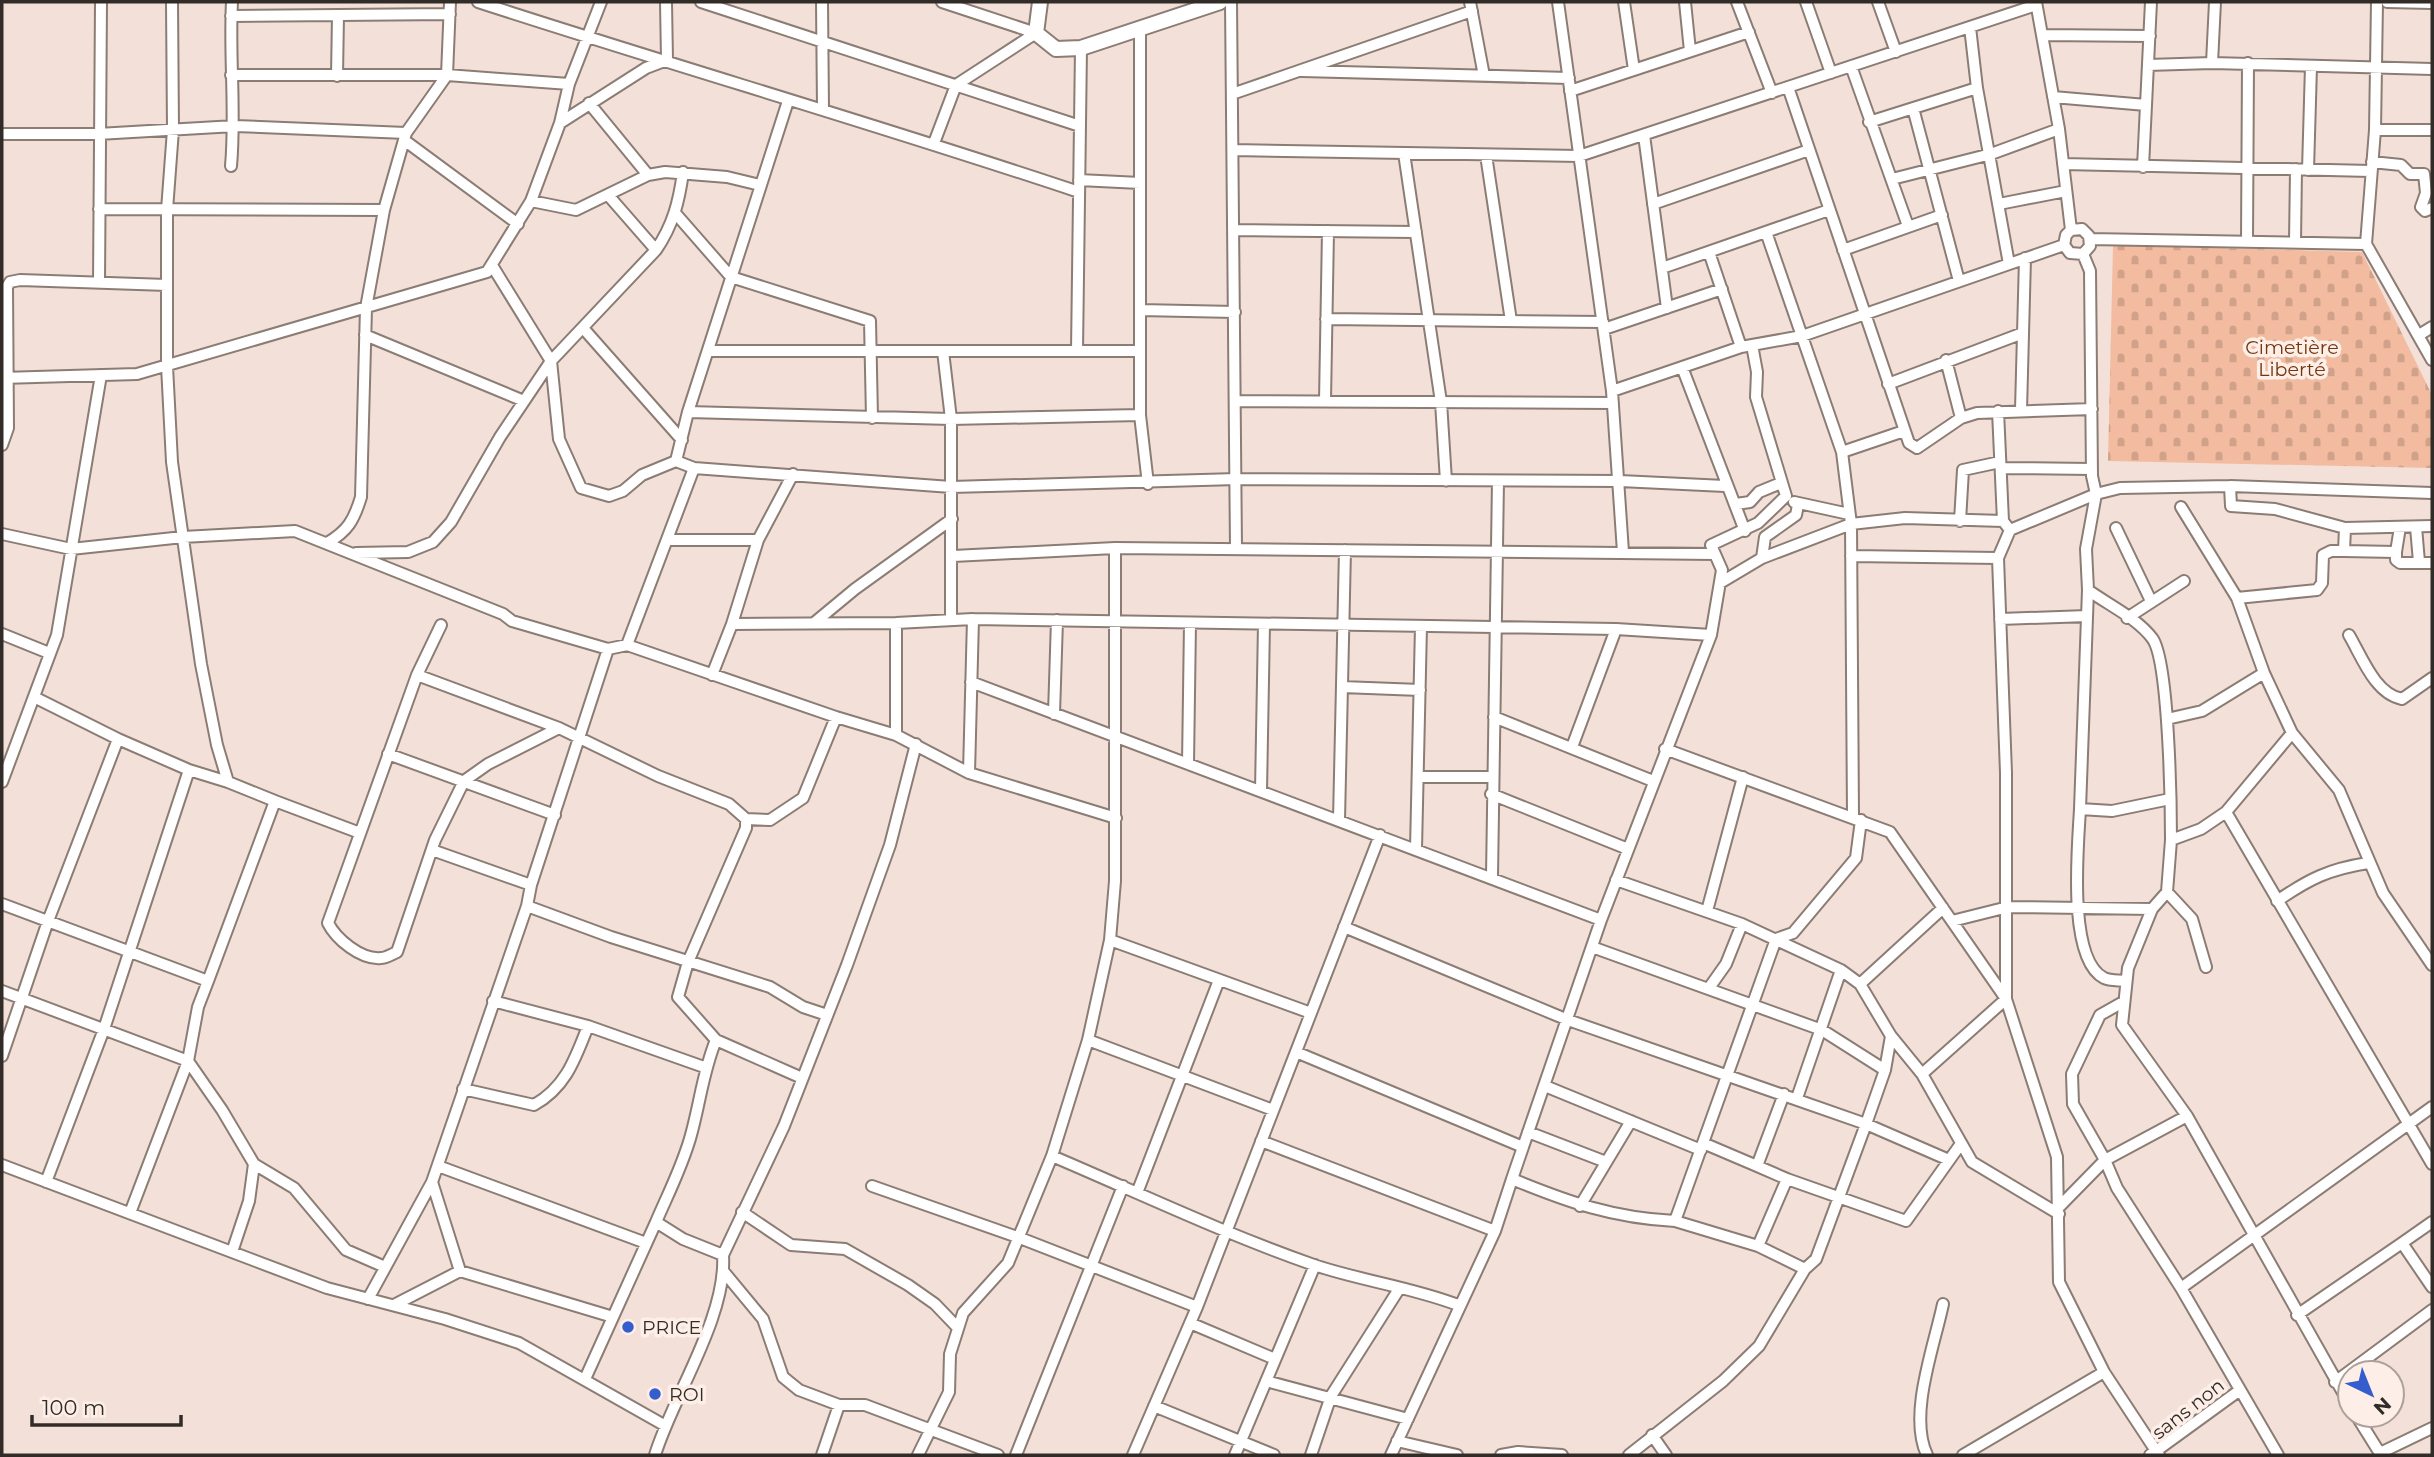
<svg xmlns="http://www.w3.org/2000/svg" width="2434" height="1457" viewBox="0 0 2434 1457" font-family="Montserrat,sans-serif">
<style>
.cemetery{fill:url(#cemetery-stones)}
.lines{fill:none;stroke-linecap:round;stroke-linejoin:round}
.minor-casing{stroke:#8b7c74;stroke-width:14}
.tertiary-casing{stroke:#8b7c74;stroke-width:18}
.minor{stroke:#fff;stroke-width:10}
.tertiary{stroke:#fff;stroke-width:14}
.poi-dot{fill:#365dce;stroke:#fdefe8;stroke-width:2.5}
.labels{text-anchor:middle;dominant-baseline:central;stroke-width:7;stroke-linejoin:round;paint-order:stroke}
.park-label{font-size:19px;fill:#76360c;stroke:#fdefe8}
.poi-label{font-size:19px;fill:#322c28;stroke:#fdefe8;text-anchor:start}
.street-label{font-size:19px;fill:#322c28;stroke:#fdefe8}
</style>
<defs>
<pattern id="cemetery-stones" width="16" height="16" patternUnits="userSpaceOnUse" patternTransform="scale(1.75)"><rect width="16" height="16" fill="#f3bca0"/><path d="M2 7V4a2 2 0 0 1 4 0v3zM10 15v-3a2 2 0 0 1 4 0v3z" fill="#d1a28a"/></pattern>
</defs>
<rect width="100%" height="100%" fill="#f3e1d9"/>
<path class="cemetery" d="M2113,245L2362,252L2432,395V468L2108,461Z"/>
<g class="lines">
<defs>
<path id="minor" d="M172,2L173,130L167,210V366L172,462L201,664L217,745L228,782L275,801L208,981
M478,2C678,67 879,125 1079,192
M666,2L667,60
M701,2L1080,126
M822,2L823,109
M942,2L1036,33
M1231,2L1236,549
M1470,2L1484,76
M1558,2L1612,391L1623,552
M1624,2L1634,70
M1685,2L1690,51
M1737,2L1772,93
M1806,2L1831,73
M1878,2L1896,52
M2036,2L2059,129L2071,230L2066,235L2064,245L2070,253L2083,254L2090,246L2089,236L2082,229L2071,230
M2377,2L2375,130L2366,244L2432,360
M2387,2L2432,3
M231,16L450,14
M1970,27L1977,88L2009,264
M1140,29V415L1148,484
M2042,35L2150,36
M2212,63L2432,69
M2148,65L2212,63L2215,2
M1851,66L1908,226
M1302,71L1569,78
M231,75H447L569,84
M337,76L338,15
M1788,87L1909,443L1917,448L1961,418L1977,413L2092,409
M1570,91L1749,32
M1232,94L1472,11
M2053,97L2146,105
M788,101L688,412L676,461L694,468L951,487L1237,479L1620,481L1725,486
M589,103L648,175
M1913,108L1959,281
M1869,122L1977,88
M560,123L646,68L667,60
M2375,130H2432
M2,134H98L235,126L406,133
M1644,135L1667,308
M404,140L518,224
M934,143L956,85L1036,33
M1233,150L1579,156L2036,5
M1404,153L1441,402L1446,481
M1486,155L1511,321
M2372,162L2401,165L2410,174H2424L2426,193L2421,207L2425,211L2432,208
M2063,164L2371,171
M231,166C236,111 229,57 232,2
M2143,167L2151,2
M2308,170L2311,66
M1892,179L1991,154L2059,129
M1079,180L1140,183
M608,195L656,250
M531,201L576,210L648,175L665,172L727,177L760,185
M1653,204L1809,150
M1999,204L2066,191
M99,209L384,210
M676,214L731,277L870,321L872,418
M1234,230L1416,232
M1766,232L1842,452
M2090,239L2366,244
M2247,241L2248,63
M2295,242L2296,169
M1843,250L1942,215
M1709,252L1741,347
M493,267L551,361L559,439L581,488L609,496L623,491L642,475L676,461
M1662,268L1829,210
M99,283L101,2
M1140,310L1235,312
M1326,319L1603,322
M583,328L682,440
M1604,329L1722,289
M365,335L524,401
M2419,335L2432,327
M708,351H1140
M943,351L951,419V620
M1077,351L1081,48
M1946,360L1961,418
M1682,367L1745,531
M2,378L137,374L487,272L531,201L560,123L569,84L601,2
M1888,384L2023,333
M1612,391L1741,347L1802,336L2064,245
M1236,401L1613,403
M1325,401L1328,231
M2021,410L2025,258
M1998,411L2003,521L2010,530L1998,558L2006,773V999L2057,1157L2059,1282L2104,1372
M688,412L951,419L1140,415
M1904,431L1842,452L1851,524L1905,518L2003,521
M2,445L8,428L7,287L10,282L20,280L167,285
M2001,468L2092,469
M2230,486L2231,506L2275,509L2345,528L2432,526
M1794,502L1849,514
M1736,504L1750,502L1759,492L1781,483
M2181,507L2237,598L2264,673L2292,733L2339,790L2383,893L2432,965
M1960,521L1963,470L2000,462
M2416,527L2419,562
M2116,528L2151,601
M2010,530L2096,494L2092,476L2090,271L2083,254
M2,534L71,549L183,537L295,531L503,614L512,621L608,649L627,645L836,717L896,735L969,773L973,619
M669,540H758
M327,543C348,531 354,520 361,497L366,308L384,210L406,133L447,75L450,2
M2344,551L2396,552L2400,527
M2396,552V560L2400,563H2432
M356,553L408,552L433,542L451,522L500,437L551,361L656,250C673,225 679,202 683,172
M953,556L1115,548L1715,554
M1851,556L1998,558
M1762,558L1765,537L1796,515L1798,505
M1720,583L1762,558L1851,524L1853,817
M2088,590C2107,604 2137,618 2152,638C2169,659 2171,806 2171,840L2201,829L2226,812L2292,733
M2237,598L2317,590L2322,583L2323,555L2331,551H2344L2345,528
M2127,618L2184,581
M2000,619L2087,616
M814,623L855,589L952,519
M896,623V735
M732,624L896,623L973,619L1616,629L1711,635
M441,625L417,675L328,923C336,939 361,960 381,958C386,958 392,954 397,952L435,840L464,781L488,764L559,728
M2,634L49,653
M2349,635C2362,657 2375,694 2402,699L2432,678
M627,645L694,468
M417,675L559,728L658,776L729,804L746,819V828L688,962L678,997L716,1040C703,1071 700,1103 691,1135C683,1165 668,1194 656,1222L683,1239L723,1255
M712,675L732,624L758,540L793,474
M971,682L1601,920
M1342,687L1420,690
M1054,714L1057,620
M1494,717L1653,781
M2167,719L2202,711L2264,673
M118,739L189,770L228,782
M1572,747L1616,629
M388,754L555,815
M1188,764L1190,623
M969,773L1116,818
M1418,777H1492
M2,782L57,635L101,375
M1261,791L1264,624
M1491,794L1628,849
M2170,799L2112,811L2080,809L2088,590L2086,549L2096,494L2120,488L2230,486L2432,493
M275,801L360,833
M2080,809C2078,846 2067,959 2104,978C2110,981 2119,980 2126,981
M2226,812L2432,1164
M746,819L770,820L803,798L836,717
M1339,820L1345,550
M1416,849L1421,626
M432,850L531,885
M1492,877L1498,481
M1616,880L1742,924L1841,970L1860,984L1891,1036L1922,1074L2006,999L1890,832L1665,749
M2167,892L2192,919L2206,967
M2277,901C2309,879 2329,869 2368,863
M2,904L208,981L198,1007L188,1061L130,1213
M527,906L611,937L770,987L803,1007L827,1015
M2152,909L2128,968L2122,1025L2187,1116L2350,1405
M1707,911L1743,777
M1952,921L2008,907L2152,909L2167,892L2171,840
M1344,927L1568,1020L1866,1124L1885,1070L1891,1036
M1110,940L1311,1013
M1592,947L1822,1030L1885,1070
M1860,984L1943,908
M1709,988L1726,964L1742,924
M2,991L188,1061L222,1110L254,1164L249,1201L232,1252
M493,1001L588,1026L704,1067
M716,1040L802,1078
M1088,1040L1273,1110
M1296,1052L1523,1147L1601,920L1711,635L1722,570L1711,545L1758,523L1786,496L1756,397L1757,372L1752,345
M2,1056L48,921L118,739L34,697
M1922,1074L1972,1162L2059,1214
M1545,1086L1701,1150
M463,1089L534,1105C566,1087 575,1059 588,1026
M1797,1098L1841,970
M2187,1116L2105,1160L2117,1188L2181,1288L2278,1455
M1528,1132L1606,1162
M1261,1141L1495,1231
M1703,1143L1757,1166L1784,1094
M1523,1147L1512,1179C1568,1202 1613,1218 1675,1221L1776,939L1793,933L1856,858L1861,820
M1052,1156C1139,1193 1225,1234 1314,1265C1362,1281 1411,1287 1458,1305
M254,1164L294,1188L346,1250L385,1267
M2,1165L327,1288L445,1319L519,1343L664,1425
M438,1166L646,1243
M1757,1166L1787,1179
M46,1182L104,1029L189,770
M432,1182L460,1271
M872,1186L1020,1238L1197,1307
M1137,1193L1219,980
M1580,1206L1631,1121
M2059,1207L2105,1160L2073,1104L2072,1074L2100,1015L2123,1002
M742,1212L791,1245L845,1249L908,1285L935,1304L958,1328
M1675,1221L1758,1246L1805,1269
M2432,1222L2402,1243L2432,1287
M1758,1246L1787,1179L1906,1221L1960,1145
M724,1272L763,1319L783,1377L799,1390L839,1405H865L998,1455
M2181,1288L2432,1107
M368,1299L432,1182L527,906L531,885L608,649
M394,1305L460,1271L613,1317
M2297,1315L2402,1243
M1190,1323L1275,1359
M585,1379L656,1222
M1266,1381L1408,1419
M2335,1382L2432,1310
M1154,1406L1274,1455
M2356,1415L2381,1455
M1652,1435L1666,1455
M1397,1441L1457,1455
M2380,1453L2432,1428
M655,1455C673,1396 727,1317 723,1255L784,1126L847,965L890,845L916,744
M822,1455L839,1405
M918,1455L949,1392L950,1354L963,1313L1008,1263L1052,1156L1088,1040L1110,940L1115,881V548
M1016,1455L1123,1186
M1133,1455L1197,1307L1380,835
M1235,1455L1315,1265
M1311,1455L1331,1396L1399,1289
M1391,1455L1495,1231L1512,1179
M1501,1455L1518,1452L1562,1455
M1629,1455L1723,1381L1759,1346L1805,1269L1816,1259L1866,1124L1949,1160
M1927,1455C1908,1415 1934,1347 1943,1304
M1963,1455L2104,1372L2156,1451L2150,1455
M2159,1455L2156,1451L2240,1390"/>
<path id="tertiary" d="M1040,2L1036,33L1056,49L1081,48L1220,2"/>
</defs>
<use href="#minor" class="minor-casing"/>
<use href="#tertiary" class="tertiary-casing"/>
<use href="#minor" class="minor"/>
<use href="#tertiary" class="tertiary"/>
</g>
<g class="poi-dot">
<circle cx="628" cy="1327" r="7"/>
<circle cx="655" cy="1394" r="7"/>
</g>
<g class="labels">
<g class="park-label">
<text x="2292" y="347">Cimetière<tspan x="2292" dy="22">Liberté</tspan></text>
</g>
<g class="poi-label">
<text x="642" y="1327">PRICE</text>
<text x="669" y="1394">ROI</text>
</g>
<g class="street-label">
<text transform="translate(2188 1409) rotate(-38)">sans non</text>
</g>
</g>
<rect width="2434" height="1457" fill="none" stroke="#322c28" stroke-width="7"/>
<g transform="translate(2371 1394) rotate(137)"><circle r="33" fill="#fdefe8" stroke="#aca19b" stroke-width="2"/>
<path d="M0-5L12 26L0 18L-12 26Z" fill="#365dce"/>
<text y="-10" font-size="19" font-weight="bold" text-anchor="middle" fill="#322c28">N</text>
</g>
<path d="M32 1415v10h149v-10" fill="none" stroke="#322c28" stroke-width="3.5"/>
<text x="42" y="1415" font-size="21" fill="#322c28" stroke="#fdefe8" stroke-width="5" paint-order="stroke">100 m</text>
</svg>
